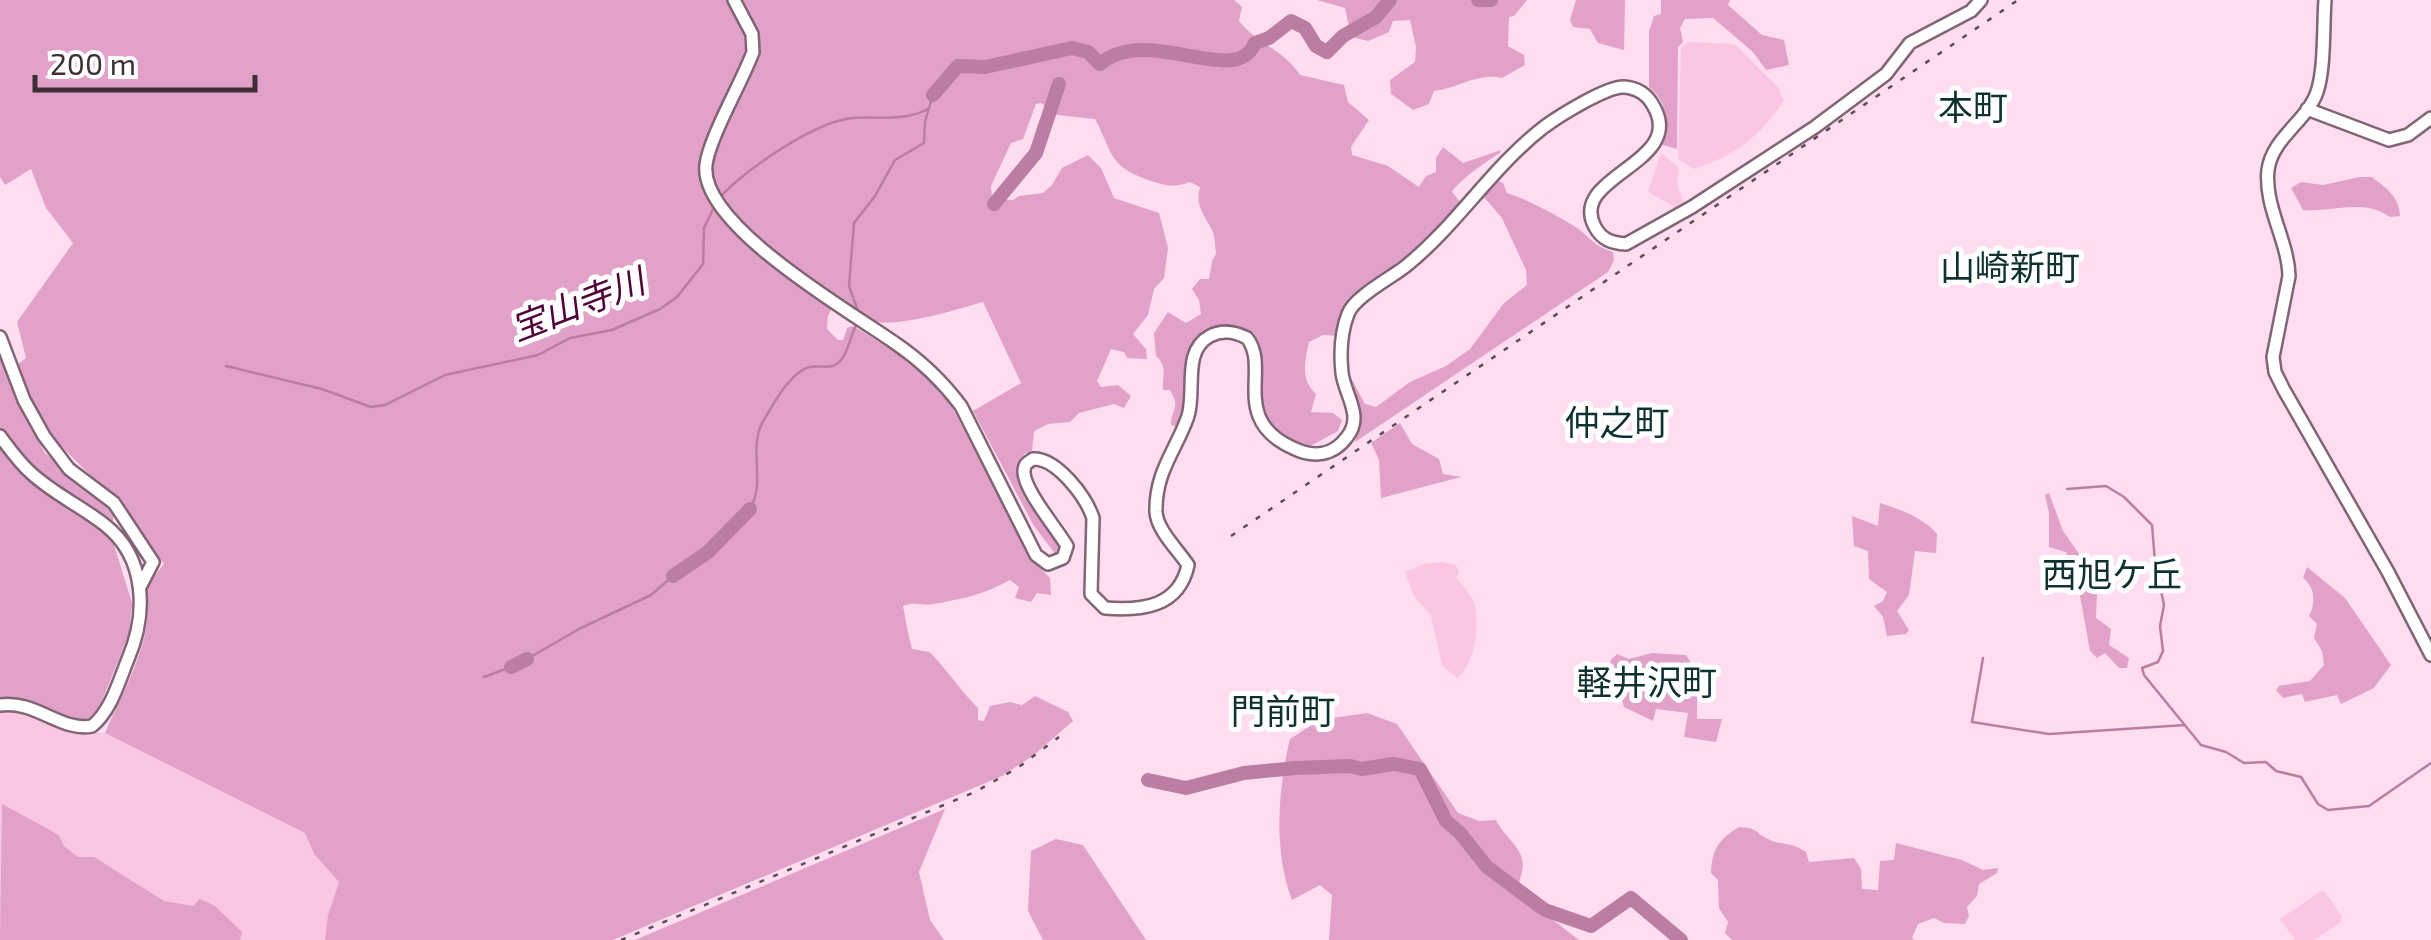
<svg xmlns="http://www.w3.org/2000/svg" width="2431" height="940" viewBox="0 0 2431 940" font-family="'Exo 2','Noto Sans JP',sans-serif">
<style>
.green{fill:#fac6e4}
.forest{fill:#e2a1c8}
.lines{fill:none;stroke-linecap:round;stroke-linejoin:round}
.stream{stroke:#bb7da2;stroke-width:2.5}
.river{stroke:#bb7da2;stroke-width:14}
.secondary-casing{stroke:#816575;stroke-width:16}
.secondary{stroke:#fff;stroke-width:11}
.rail{stroke:#5c4c55;stroke-width:2.5;stroke-dasharray:5 10;stroke-linecap:butt}
.labels{text-anchor:middle;dominant-baseline:central;stroke-width:10;stroke-linejoin:round;paint-order:stroke}
.neighbourhood-label{font-size:35px;fill:#0f3231;stroke:#fff}
.water-label{font-size:35px;font-style:italic;fill:#50033b;stroke:#fff}
</style>
<rect width="100%" height="100%" fill="#feddf0"/>
<path class="green" d="M1688,42L1732,44L1738,47L1778,87L1784,101C1756,139 1739,154 1694,169L1678,159L1681,47Z
M1661,153L1679,168L1677,185L1684,202L1676,210C1668,200 1657,199 1648,191Z
M1441,562L1456,565L1459,573L1456,578C1463,586 1472,596 1475,606C1480,627 1474,665 1457,678L1442,665L1431,616L1414,596L1405,572L1424,564Z
M0,709L34,710L79,733H105L305,833L314,854L339,882L328,915L325,940H0Z
M2321,891L2325,892L2342,917L2340,923L2314,940H2295L2280,919Z"/>
<path class="forest" d="M0,0H1234L1242,7L1239,21C1257,44 1284,50 1300,75L1344,85L1348,102L1369,120L1351,147L1352,155L1388,166L1419,187L1426,176L1436,172V158L1443,147L1463,163L1501,150L1500,153C1487,161 1459,180 1452,192L1461,203L1400,264L1351,299L1342,316L1339,336L1323,335L1309,342C1305,360 1300,380 1316,394L1311,412L1333,413L1342,420L1338,431L1307,448C1236,422 1274,384 1254,333C1224,323 1193,327 1187,364C1184,377 1188,391 1186,404C1185,412 1181,420 1178,427L1171,425C1171,409 1181,409 1170,390H1163C1162,376 1168,367 1156,356L1154,333L1168,312L1186,323L1201,314L1199,300L1192,289L1200,279H1209L1212,261L1216,254C1215,246 1215,234 1211,228C1203,213 1195,205 1200,187L1190,182C1173,188 1168,186 1151,181C1108,166 1114,155 1095,119L1057,115L1041,103L1036,104L1023,139L1011,143L991,186L992,199L1013,200L1019,196L1043,193L1052,185L1062,168L1088,155L1101,168L1114,198L1159,213L1168,248L1164,278L1154,289L1148,315L1133,334L1146,349L1147,359L1127,358L1124,352L1111,349L1097,381L1101,387L1118,385L1131,396L1124,408L1114,404L1079,413L1070,422L1048,424L1034,431L1032,451L1024,454L1018,467V477L1053,528L1061,551L1056,555L1034,526L973,411L1021,383L983,302C955,310 898,328 871,321C858,317 847,307 836,300L828,316L827,329L838,340H843L847,328L853,326L894,351L942,388L1034,562L1050,578L1051,595L1037,593L1031,602L1015,598L1019,587L1010,580C985,594 962,599 934,604C923,606 915,601 903,606C906,621 908,635 912,649C914,649 928,652 929,652C935,655 966,697 978,708V720L984,721L990,706L1010,702L1022,705L1035,696L1068,712L1073,721L1034,755L1002,776L613,940H325L328,915L339,882L314,854L305,833L105,733C123,690 158,634 145,588L164,564L115,500L55,440L13,368L26,358L17,322L73,243L46,208L31,169L5,185L0,177Z
M1317,0H1527L1514,16L1509,17L1508,46L1524,55L1525,65L1502,78C1479,72 1458,88 1434,91L1429,104L1413,110L1391,94L1390,80L1415,62L1416,47L1410,20L1393,21L1389,32L1368,41L1351,37L1345,8Z
M1576,0H1625L1624,50L1598,43L1590,29L1573,27L1570,20Z
M1661,0H1730L1728,5L1762,35L1784,40L1789,65L1766,70L1753,52L1713,18L1685,19L1680,28L1683,42L1678,47L1677,149L1660,144C1669,122 1668,103 1649,87V31L1654,16L1661,14Z
M2360,177H2372C2387,189 2399,196 2400,216L2390,217C2365,198 2333,212 2303,210L2291,188L2301,182L2323,185Z
M1497,180L1503,183L1507,193C1531,201 1552,213 1574,226C1588,235 1596,248 1613,252L1614,260L1608,272L1355,442L1360,413L1350,376L1365,404L1376,407L1410,382L1446,366L1470,349L1504,303L1527,285L1526,270L1502,218L1483,196Z
M0,348L44,452L113,510V542L132,603L129,634L97,713L85,722C54,718 33,697 0,701Z
M1400,423L1412,444L1439,459L1443,474L1461,477L1381,498L1379,460L1371,443Z
M2049,493L2063,531L2082,558V577L2097,592L2096,618L2111,629L2109,645L2129,658L2127,668H2119L2105,653L2097,658L2090,651L2078,585L2066,552L2049,547V513L2045,495Z
M1880,503C1901,510 1924,518 1937,534L1936,553L1915,551L1909,595L1897,611L1909,630L1906,634L1887,636L1883,617L1874,606L1883,601L1887,592L1869,579L1868,551L1854,546L1852,516L1878,526Z
M2307,567L2345,598L2391,665L2374,688L2341,704L2337,695L2305,702L2302,694L2283,698L2276,690L2279,686L2310,681L2324,665L2322,651L2314,638L2317,624L2309,616C2316,603 2315,587 2303,578Z
M1652,653L1686,655L1691,663L1706,669L1705,680L1697,682V719H1722L1716,742L1684,737L1688,713L1656,709L1653,721L1624,707L1622,700L1626,694L1623,689L1604,685L1611,660L1617,654L1629,659Z
M1367,713L1397,724L1458,813L1479,821L1496,820C1503,836 1523,847 1523,866C1522,875 1518,883 1518,893L1579,940H1329L1332,895L1320,885L1292,900C1273,851 1278,789 1290,739L1319,720Z
M2,804L59,835L64,846L78,857H94L164,901L193,906L200,899L215,906L242,932L240,940H0Z
M945,809L919,872L930,920L944,940H635Z
M1739,827C1758,828 1753,831 1768,839C1777,845 1790,841 1806,852L1809,862L1854,858L1861,869L1862,889L1878,890L1880,861L1894,860L1896,843L1962,860L1983,870L1998,868L1997,873L1979,884L1977,896L1967,907L1969,916L1965,924L1944,923L1934,918L1918,924L1912,938L1914,940H1732L1725,933L1728,922L1719,908L1718,880L1711,873C1712,849 1719,839 1739,827Z
M1056,839L1083,845L1146,940H1043L1028,911L1031,851Z"/>
<g class="lines">
<path class="stream" d="M721,196C747,169 815,121 853,118C880,116 903,122 928,109
M858,311L849,286L854,223L875,196L895,160L924,143L925,121L933,95
M226,366L322,389L371,407L385,405L445,375L538,355L570,338L612,330L660,309L677,297L703,264L704,228L714,207
M2067,489L2106,486L2124,497L2152,525L2155,562L2164,605L2160,626L2163,651L2158,662L2142,668L2144,675L2201,745L2226,752L2244,763L2266,762L2276,771L2301,777L2318,804L2328,810L2369,806L2431,763
M750,509C767,479 746,447 765,418C775,401 787,379 804,369C817,362 831,373 841,360C849,351 850,335 857,324
M1983,658L1972,722L2049,734L2185,725
M527,659L579,629L651,595L673,576
M484,677L511,667"/>
<path class="river" d="M1478,0H1491
M933,95L958,66L985,67L1072,48L1088,52L1100,64C1148,23 1236,90 1255,43L1269,38L1291,21L1305,28L1316,46L1327,52L1343,36L1376,17L1390,0
M994,204L1036,153L1059,84
M673,576L708,552L750,509
M511,667L527,659
M1148,780L1186,788L1244,773L1296,768L1350,766L1362,769L1394,764L1420,769L1446,821L1460,833L1487,867L1545,910L1591,926L1631,898L1681,940"/>
<defs>
<path id="secondary" d="M734,0L752,34L753,52C742,82 709,138 706,165C699,225 851,312 895,343C920,360 943,382 961,406L1036,555L1048,564L1063,558L1067,546C1057,529 1024,490 1024,472C1024,464 1027,463 1033,459C1057,458 1086,497 1093,518L1091,594L1105,608C1142,611 1179,607 1188,565C1178,550 1157,530 1156,512C1155,471 1177,449 1188,416C1196,390 1182,351 1210,336C1223,329 1235,332 1247,338C1271,368 1229,419 1293,448C1313,458 1333,456 1347,437C1364,416 1345,396 1342,373C1340,354 1341,332 1348,314C1354,297 1391,278 1406,266C1457,225 1492,167 1544,127C1559,116 1607,86 1624,87C1638,88 1648,95 1654,107C1686,164 1567,176 1595,227C1602,240 1612,243 1626,244L1692,207L1815,127L1886,74L1910,43L1971,11L1981,0
M2325,0C2323,27 2325,68 2317,92C2307,121 2272,138 2268,170C2264,207 2288,240 2289,276L2273,357L2275,372L2284,390L2388,572L2431,655
M2307,109L2389,140L2408,135L2431,118
M0,337L24,400L44,436L69,469L114,503L153,562L140,587
M0,436C9,448 18,461 30,472C52,493 81,506 105,525C147,558 147,615 128,659C119,681 111,711 92,726C61,732 36,700 0,705"/>
</defs>
<use href="#secondary" class="secondary-casing"/>
<use href="#secondary" class="secondary"/>
<path class="rail" d="M1231,536L2018,0
M621,940L975,792L1019,767L1059,737"/>
</g>
<g class="labels">
<g class="neighbourhood-label">
<text x="1973" y="106">本町</text>
<text x="2010" y="266">山崎新町</text>
<text x="1617" y="421">仲之町</text>
<text x="2112" y="573">西旭ケ丘</text>
<text x="1647" y="681">軽井沢町</text>
<text x="1283" y="710">門前町</text>
</g>
<g class="water-label">
<text transform="translate(577 303) rotate(-21)">宝山寺川</text>
</g>
</g>
<path d="M35 75v15h220v-15" fill="none" stroke="#3c2f36" stroke-width="5"/>
<text x="50" y="75" font-size="30" fill="#3c2f36" stroke="#ffffff" stroke-width="8" paint-order="stroke">200 m</text>
</svg>
